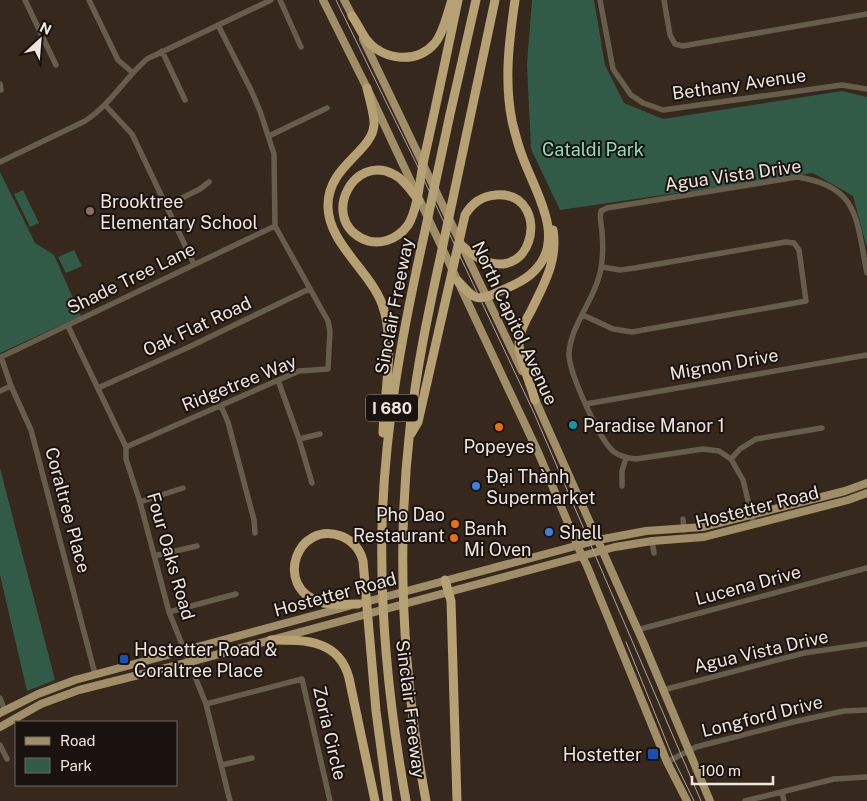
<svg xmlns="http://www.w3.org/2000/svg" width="867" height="801" viewBox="0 0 867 801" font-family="'Public Sans',sans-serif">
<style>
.green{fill:#315b46}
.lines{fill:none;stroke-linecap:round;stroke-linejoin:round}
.minor{stroke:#665d4c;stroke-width:5.5}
.major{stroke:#a08e69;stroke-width:8}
.highway{stroke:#b6a175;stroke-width:9}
.tram{stroke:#aea39a;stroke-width:1}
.education-dot{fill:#8d6e63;stroke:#19120e;stroke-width:2}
.culture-dot{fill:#0f9aa8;stroke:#19120e;stroke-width:2}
.food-dot{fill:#e8710a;stroke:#19120e;stroke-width:2}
.shop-dot{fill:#3f7fe0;stroke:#19120e;stroke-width:2}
.transit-dot{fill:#1a4fb4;stroke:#19120e;stroke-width:2}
.labels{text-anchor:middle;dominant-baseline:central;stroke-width:4;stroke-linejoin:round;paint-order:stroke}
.shield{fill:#19120e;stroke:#afa69f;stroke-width:1}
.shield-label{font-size:16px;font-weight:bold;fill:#efe5dd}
.street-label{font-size:18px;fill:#efe5dd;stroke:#19120e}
.park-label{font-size:18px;fill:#91dfb8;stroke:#19120e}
.poi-label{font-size:18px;fill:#efe5dd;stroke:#19120e;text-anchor:start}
</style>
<rect width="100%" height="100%" fill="#37281d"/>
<path class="green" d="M532,0H594L605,65L624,103L663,119L842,91L867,97V248L853,196L813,173L560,210L531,149L527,64Z
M0,172L35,243L54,255L81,316L0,353Z
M23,190L39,223L30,227L14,194Z
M74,250L82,266L66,273L58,257Z
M0,468L55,680L27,691L0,575Z"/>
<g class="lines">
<path class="minor" d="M25,0L56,65
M89,0L118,60L132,72
M280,0L301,47
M600,0L613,69L631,95L643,103L663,110L842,85L867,89
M664,0L670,35L675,44L683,46L867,14
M162,51L185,100
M0,84L1,90
M105,105L132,134L194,264
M269,136L327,108
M0,162L85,121C110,105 125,78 147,59L271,0
M166,206L200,189L209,182
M583,315L613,329L632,332L806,301L799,250L794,243L786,242L635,268L620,270L602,267
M68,326L126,447V459L140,502L169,612L206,704L230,801
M278,380L299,439L312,483
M98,388L189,347L309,289
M0,391L11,386
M586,404L867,355
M221,406L228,422L254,520L255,533
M299,439L320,434
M126,447L299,371L328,369L330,331L328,321L275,226L274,154L260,111L251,90L218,25
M731,459L740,449L756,439L822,428
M622,486V471L626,458
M140,502L183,488
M683,519L684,530
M754,525L743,480L731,459L719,451L703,449L636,459C628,458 621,457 614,452C600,441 568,371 569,353C571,324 596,298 601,268C603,257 603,244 602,233C602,226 599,219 601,211L607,208L797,177C860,186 856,220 867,273
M652,541L654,553
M154,556L197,546
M169,612L236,594
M637,630L867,568
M95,674L31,430L11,386L1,357L275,226
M663,690L804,653L867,644
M0,698L5,711
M206,704L302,679L330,801
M0,745L7,759
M667,762L696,747L793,722L844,711L867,710
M222,765L252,758
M782,792L784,801
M745,801L834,779L867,777"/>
<path class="major" d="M323,0L367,88L538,452L582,556L587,566L667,762L687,801
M344,0L355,21
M363,39L522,371
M533,395L644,644L710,801
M362,603L598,540L646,531L703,527L845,491L867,483
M0,713L38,694L75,680L349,606
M0,727L41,704L79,690L182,664L615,547L652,541L704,537L848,500L867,493"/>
<path class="highway" d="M352,16C357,23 361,32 366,39C382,60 416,65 435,43C444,32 447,14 452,0
M367,88C369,97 375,117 374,125C372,152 328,166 328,205C327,242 370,271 382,304C396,340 384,394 383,433
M419,201C412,192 404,179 393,174C354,154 321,216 361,238C378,247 397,240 408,225C418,209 420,178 424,159C436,106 447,53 458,0
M458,281C473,298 476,303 498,292C512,286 527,280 537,268C565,236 535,191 523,158C518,146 515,133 512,121C504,81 509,41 515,0
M535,400C531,385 519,358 519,344C519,332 525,321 531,311C544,284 558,261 553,230
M411,434L418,422L465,215C472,203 482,196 496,195C557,190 533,308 462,246
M445,580L451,601L457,801
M358,604C346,604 332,606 320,602C273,587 297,520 341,536C353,541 360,549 363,561L376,711L388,801
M271,640C304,640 339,639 349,678L375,801
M406,801C390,712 380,620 382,529C384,428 403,329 425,231C441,154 458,77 476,0
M426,801C403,678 396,552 410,428C417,361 432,296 446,231C462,154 479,77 495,0"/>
<path class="tram" d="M336,0L416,163L534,413L701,801
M626,642L673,758L694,801"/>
</g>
<circle class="education-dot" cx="90" cy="211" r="5"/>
<circle class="culture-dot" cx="573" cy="425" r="5"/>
<g class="food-dot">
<circle cx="499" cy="427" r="5"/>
<circle cx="455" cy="524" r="5"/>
<circle cx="454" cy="538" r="5"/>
</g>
<g class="shop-dot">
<circle cx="476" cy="486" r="5"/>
<circle cx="549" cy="532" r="5"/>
</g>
<g class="transit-dot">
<rect x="119" y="654" width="10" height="10" rx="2.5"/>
<rect x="647" y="748" width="12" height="12" rx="2.5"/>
</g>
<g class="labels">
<rect class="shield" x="366" y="394.5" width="52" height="27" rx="4"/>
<g class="shield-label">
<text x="392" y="408">I 680</text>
</g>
<g class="street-label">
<text transform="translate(739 84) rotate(-8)">Bethany Avenue</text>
<text transform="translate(733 175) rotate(-8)">Agua Vista Drive</text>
<text transform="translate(131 278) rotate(-26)">Shade Tree Lane</text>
<text transform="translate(394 306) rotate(-79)">Sinclair Freeway</text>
<text transform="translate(515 323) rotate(65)">North Capitol Avenue</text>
<text transform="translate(197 326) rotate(-25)">Oak Flat Road</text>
<text transform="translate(724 364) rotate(-10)">Mignon Drive</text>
<text transform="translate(239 383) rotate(-22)">Ridgetree Way</text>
<text transform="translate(757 507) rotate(-14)">Hostetter Road</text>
<text transform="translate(68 510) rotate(75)">Coraltree Place</text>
<text transform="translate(171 556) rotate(74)">Four Oaks Road</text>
<text transform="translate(748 585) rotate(-15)">Lucena Drive</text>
<text transform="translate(335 594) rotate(-15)">Hostetter Road</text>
<text transform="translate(761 651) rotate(-13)">Agua Vista Drive</text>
<text transform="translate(411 709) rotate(83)">Sinclair Freeway</text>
<text transform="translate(762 716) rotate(-14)">Longford Drive</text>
<text transform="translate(330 733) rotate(77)">Zoria Circle</text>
</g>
<g class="park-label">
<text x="593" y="149">Cataldi Park</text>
</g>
<g class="poi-label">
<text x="100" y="201">Brooktree<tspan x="100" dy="21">Elementary School</tspan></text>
<text x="583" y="425">Paradise Manor 1</text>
<text x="499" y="446" text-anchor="middle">Popeyes</text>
<text x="486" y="476">Đại Thành<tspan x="486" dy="21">Supermarket</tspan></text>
<text x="445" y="514" text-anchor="end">Pho Dao<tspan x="445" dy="21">Restaurant</tspan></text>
<text x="464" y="528">Banh<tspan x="464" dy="21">Mi Oven</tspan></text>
<text x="559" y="532">Shell</text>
<text x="134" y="649">Hostetter Road &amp;<tspan x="134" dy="21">Coraltree Place</tspan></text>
<text x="642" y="754" text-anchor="end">Hostetter</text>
</g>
</g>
<rect x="15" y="721" width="162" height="65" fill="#19120e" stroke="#6f6661"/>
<rect x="25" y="737" width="25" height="8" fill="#a08e69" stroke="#6f6661"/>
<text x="60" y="746" font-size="15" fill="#efe5dd">Road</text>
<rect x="25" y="758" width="25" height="15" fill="#315b46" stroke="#6f6661"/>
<text x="60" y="771" font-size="15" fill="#efe5dd">Park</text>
<g transform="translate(40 40) rotate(26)" stroke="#19120e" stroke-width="4" paint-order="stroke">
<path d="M0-4L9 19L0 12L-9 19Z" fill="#efe5dd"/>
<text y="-8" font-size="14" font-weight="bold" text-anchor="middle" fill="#efe5dd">N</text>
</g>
<path d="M692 776v8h81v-8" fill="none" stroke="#efe5dd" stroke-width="2.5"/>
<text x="700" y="776" font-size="15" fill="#efe5dd" stroke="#19120e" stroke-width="4" paint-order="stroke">100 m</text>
</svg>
